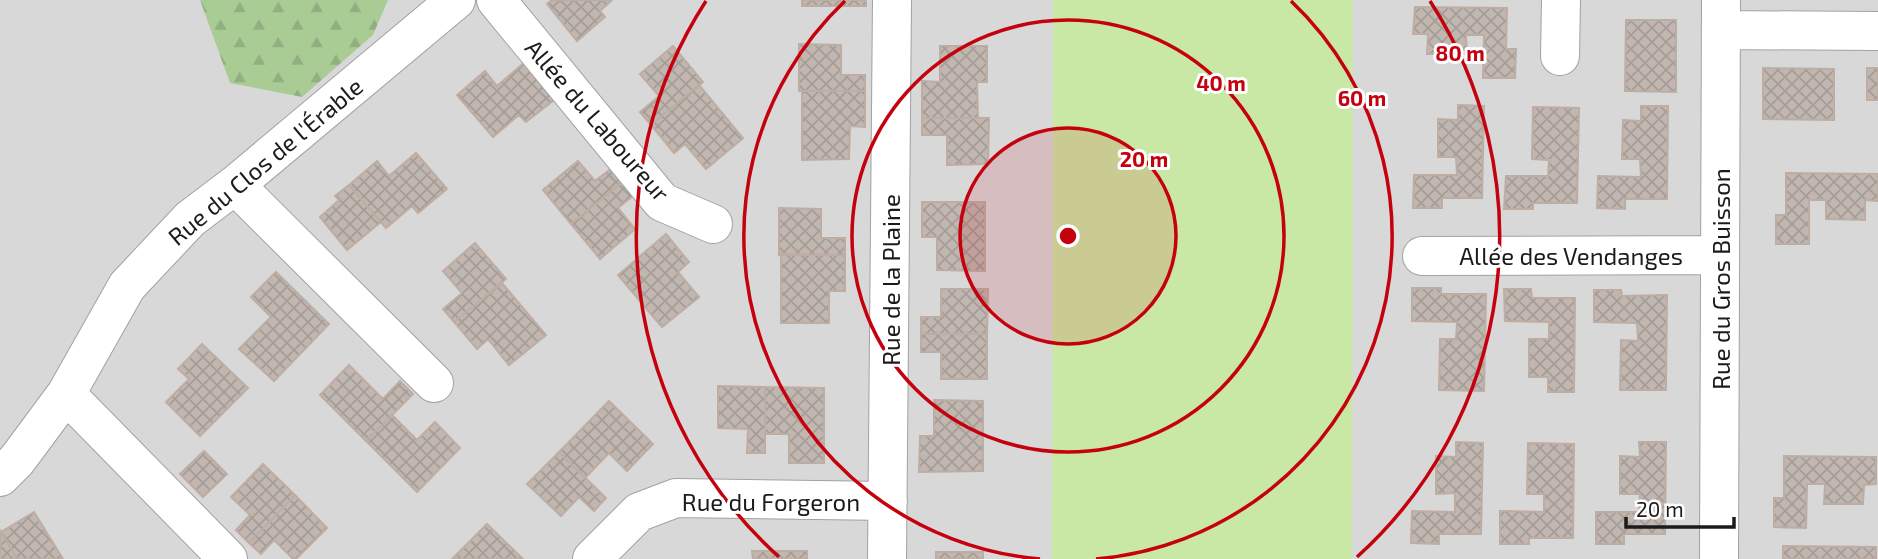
<svg xmlns="http://www.w3.org/2000/svg" width="1878" height="559" viewBox="0 0 1878 559" font-family="'Exo 2',sans-serif">
<style>
.residential{fill:#d9d8d8}
.grass{fill:#cae8a5}
.forest{fill:url(#forest-firs)}
.building{fill:url(#building-cross-hatch);stroke:#beada3;stroke-width:2}
.lines{fill:none;stroke-linecap:round;stroke-linejoin:round}
.street-casing{stroke:#a2a2a2;stroke-width:40}
.street{stroke:#fff;stroke-width:38}
.ring{fill:none;stroke:#c5010e;stroke-width:3.5}
.labels{text-anchor:middle;dominant-baseline:central;stroke-width:6;stroke-linejoin:round;paint-order:stroke}
.street-label{font-size:24px;fill:#1b1b1b;stroke:#fff}
.centre{fill:#c5010e;stroke:#fff;stroke-width:3.5}
.ring-label{font-size:21px;text-anchor:middle;font-weight:bold;fill:#c5010e;stroke:#fff;stroke-width:6;stroke-linejoin:round;paint-order:stroke}
</style>
<defs>
<pattern id="forest-firs" width="22" height="20" patternUnits="userSpaceOnUse" patternTransform="scale(1.75)"><rect width="22" height="20" fill="#a9cc95"/><path d="M5 1l3.5 6h-7zM16 11l3.5 6h-7z" fill="#91af80"/></pattern>
<pattern id="building-cross-hatch" width="8" height="8" patternUnits="userSpaceOnUse" patternTransform="scale(1.75)"><rect width="8" height="8" fill="#c1b7b0"/><path d="M0 0l8 8M0 8l8-8" fill="none" stroke="#a59d97"/></pattern>
</defs>
<rect width="100%" height="100%" fill="#ede8e0"/>
<path class="residential" d="M0,0H1878V559H0Z"/>
<path class="grass" d="M1053,0H1353L1352,559H1052Z"/>
<path class="forest" d="M200,0H388L373,35L302,97L230,83Z"/>
<path class="building" d="M552,0H612L600,11L605,17L577,41L547,4Z
M802,0H866V6H802Z
M1415,7L1507,8L1506,49H1516L1515,78H1483L1484,35H1466L1467,54H1427L1428,34H1413Z
M1626,20H1676V92L1625,91Z
M799,44L841,45V75H865V91H799Z
M673,46L703,82L651,125L640,112L659,96L640,74Z
M940,46H987V82H977L978,118H922V81L940,82Z
M524,63L554,100L526,122L519,115L493,137L457,95L485,71L497,86Z
M1763,68L1834,69V120L1763,119Z
M1867,68H1878V100H1867Z
M699,85L743,138L706,169L685,144L674,153L651,125Z
M802,91H865V127L850,126L849,159L802,160Z
M1458,105L1484,106L1482,198H1442V208H1413L1414,175H1457L1456,157H1438V119L1458,120Z
M1641,106H1668L1667,199H1625V209L1597,208L1598,176L1641,177L1640,159H1622L1623,120L1641,121Z
M1533,107L1579,108L1577,203H1533V209H1504L1506,176H1548L1549,160L1532,159Z
M922,118H989L988,164L947,165V135H922Z
M416,153L447,189L418,213L412,206L386,228L349,185L377,161L389,176Z
M578,161L595,181L612,168L622,182L571,224L543,190Z
M1786,173L1878,174V201L1865,200V220L1826,219V200H1809V244H1776V215H1786Z
M622,182L634,195L618,208L635,229L600,259L571,224Z
M349,185L381,222L347,250L320,217L339,200L335,196Z
M922,202H985V271L937,270V237H922Z
M779,208L821,209V238H845V255H779Z
M666,234L689,262L678,272L699,297L662,327L618,275Z
M475,243L506,279L454,322L443,309L462,293L443,271Z
M781,254L845,255V291H829V323H781Z
M276,272L329,324L274,381L239,349L271,317L251,297Z
M502,283L546,335L509,365L488,339L477,349L454,322Z
M1412,288H1441V294H1486L1484,391L1439,390L1440,339H1456L1457,322L1412,321Z
M941,289H988L987,334H921V317H941Z
M1504,289H1531L1532,298H1575L1574,392H1548V377H1529V339H1549V322L1505,321Z
M1594,290H1621L1622,296L1667,295L1666,390H1620L1621,340L1638,341L1637,323L1594,322Z
M921,334H987V379H941V352H921Z
M202,344L248,388L200,436L166,402L189,379L178,369Z
M349,365L383,399L400,381L413,394L366,441L320,395Z
M718,386L765,387V453H747L748,429L718,428Z
M765,387L824,388V463H789V434H765Z
M934,400L983,401V471L919,472L920,436H934Z
M609,401L653,444L627,471L609,453L585,478L559,452Z
M392,415L417,440L435,422L460,448L417,492L366,441Z
M1456,442L1483,443L1481,534H1439V544L1411,543L1412,511L1455,512V493L1436,494V456L1456,457Z
M1639,442H1666L1665,534H1624V544H1596V512H1639L1640,494H1620V456L1640,457Z
M1528,443L1574,444L1573,538H1529V544H1500V511L1544,512V494H1527Z
M204,451L227,474L203,497L180,474Z
M559,452L606,498L594,511L579,497L561,516L527,484Z
M1784,456L1876,457V484L1864,485L1863,504H1824L1825,484H1807L1806,528L1774,527V498H1784Z
M263,464L295,495L249,543L236,530L250,515L231,497Z
M295,495L327,528L296,559H293L274,540L261,554L249,543Z
M34,512L63,559H17L1,532Z
M487,524L523,559H452Z
M1,532L17,559H0Z
M1783,546L1876,547V559H1783Z
M752,551H771V559H753Z
M771,551H807V559H771Z
M936,552H983V559H936Z"/>
<g class="lines">
<defs>
<path id="street" d="M496,0L662,202L713,224
M1721,30L1878,31
M1560,56L1561,0
M235,185L434,383
M1422,256L1720,255
M66,394L228,559
M0,477L17,460L66,394L127,286L190,219L235,185L456,0
M592,559L639,512L676,498L888,501
M887,559L892,0
M1719,559L1721,0"/>
</defs>
<use href="#street" class="street-casing"/>
<use href="#street" class="street"/>
</g>
<circle cx="1068" cy="236" r="108" fill="#c5010e" fill-opacity=".12"/>
<g class="ring">
<circle cx="1068" cy="236" r="108"/>
<circle cx="1068" cy="236" r="216"/>
<path d="M1040 559A324 324 0 0 1 845 1M1291 1A324 324 0 0 1 1096 559"/>
<path d="M779 557A432 432 0 0 1 706 1M1430 1A432 432 0 0 1 1357 557"/>
</g>
<g class="labels">
<g class="street-label">
<text transform="translate(598 120) rotate(49)">Allée du Laboureur</text>
<text transform="translate(265 161) rotate(-40)">Rue du Clos de l'Érable</text>
<text x="1571" y="255">Allée des Vendanges</text>
<text transform="translate(1720 279) rotate(-90)">Rue du Gros Buisson</text>
<text transform="translate(890 280) rotate(-90)">Rue de la Plaine</text>
<text x="771" y="501">Rue du Forgeron</text>
</g>
</g>
<circle cx="1068" cy="236" r="10" class="centre"/>
<g class="ring-label">
<text x="1460" y="61">80 m</text>
<text x="1221" y="91">40 m</text>
<text x="1362" y="106">60 m</text>
<text x="1144" y="167">20 m</text>
</g>
<path d="M1626 517v10h108v-10" fill="none" stroke="#1b1b1b" stroke-width="3.5"/>
<text x="1636" y="517" font-size="21" fill="#1b1b1b" stroke="#ffffff" stroke-width="5" paint-order="stroke">20 m</text>
</svg>
